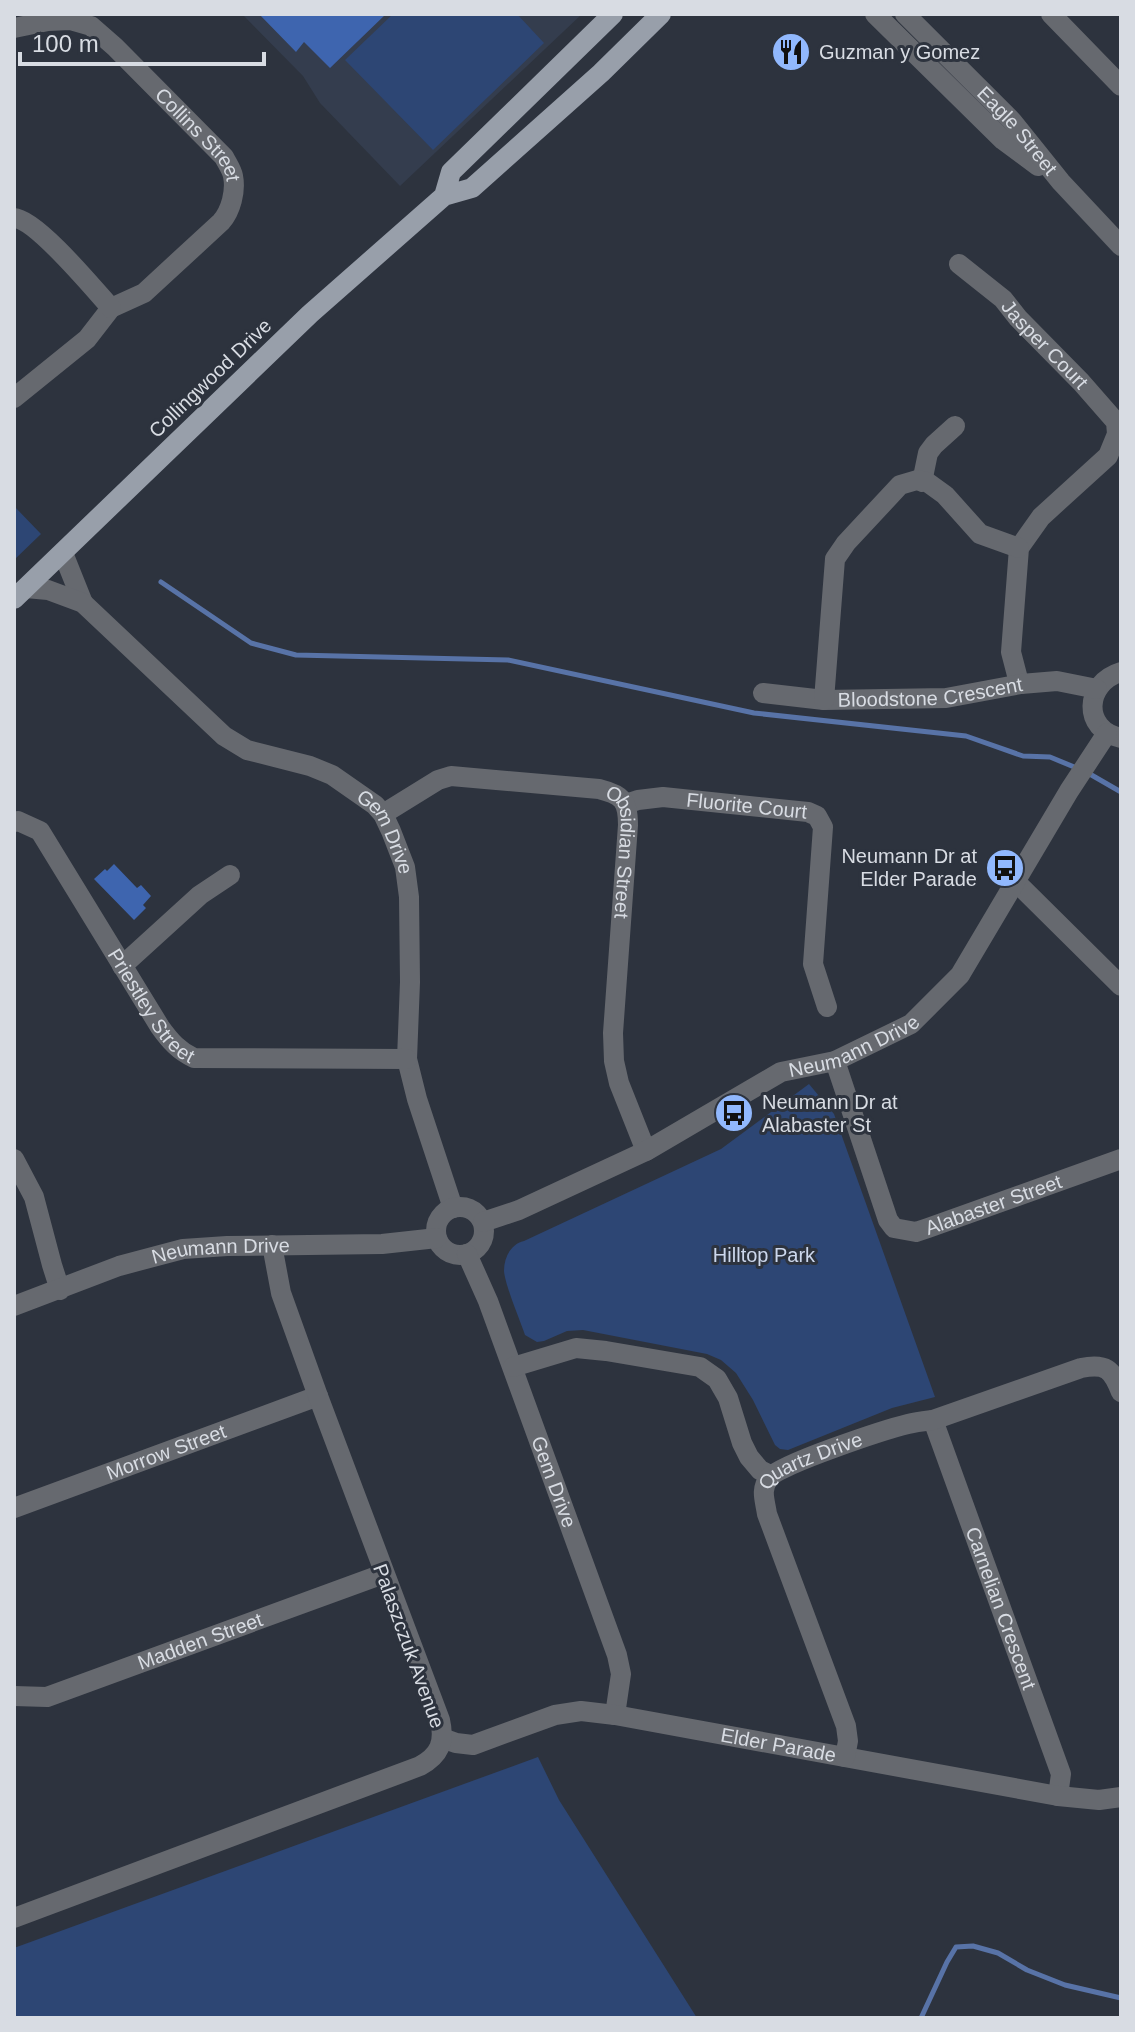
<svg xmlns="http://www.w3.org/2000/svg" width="1135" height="2032" viewBox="0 0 1135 2032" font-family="Helvetica,sans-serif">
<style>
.built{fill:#343d4e}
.green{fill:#2d4674}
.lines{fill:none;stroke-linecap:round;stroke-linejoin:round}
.stream{stroke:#5873a7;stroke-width:5}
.building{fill:#3e65af}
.minor{stroke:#66696f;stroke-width:20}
.major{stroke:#989faa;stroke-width:20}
.labels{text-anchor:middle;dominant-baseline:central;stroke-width:6;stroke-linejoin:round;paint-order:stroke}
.poi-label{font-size:20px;fill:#d8dce3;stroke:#2d333e;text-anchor:start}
.street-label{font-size:20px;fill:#d8dce3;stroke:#2d333e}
.park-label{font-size:20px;fill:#ccd7ec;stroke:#2d333e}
</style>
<rect width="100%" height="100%" fill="#2d333e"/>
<path class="built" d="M242,14H582L400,186L320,103L303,76Z"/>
<path class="green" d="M393,14H517L544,43L433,150L345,60Z
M14,506L41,534L14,560Z
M809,1084L834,1114L935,1397L892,1408L788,1450L780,1449L775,1445L753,1400L736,1373L721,1360L707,1354L583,1330L567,1331L544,1341L537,1342L525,1335C520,1320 505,1285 504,1271C504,1257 511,1244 524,1241L721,1149Z
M538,1757L559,1800L697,2018H14V1948Z"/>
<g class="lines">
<path class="stream" d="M161,582L251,643L296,655L508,660L754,713L966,736L1023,756L1050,757L1079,769
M1088,773L1121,792
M921,2018L947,1962L956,1947L973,1946L998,1953L1027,1970L1065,1985L1121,1998"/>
</g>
<path class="building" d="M259,14H386L330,68L304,42L296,52Z
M114,864L137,888L141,885L151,896L143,905L146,908L134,920L94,879L105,869L107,871Z"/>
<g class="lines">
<g class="minor">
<path d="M875,14L1003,140L1038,166"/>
<path id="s1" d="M905,14L1012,121L1061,182L1121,246"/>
<path d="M1051,14L1121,86"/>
<path id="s2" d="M14,28L48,21L70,20L91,26L115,47L224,157C227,163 232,170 233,176C236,191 231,211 221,222L144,293L111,308L87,339L14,398"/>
<path d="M14,218C36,219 94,289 111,308"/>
<path id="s3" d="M959,264L1003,299L1018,318L1081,382L1116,422L1117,434L1108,456L1041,517L1019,548L1011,652L1018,679L1021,684"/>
<path d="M922,482L928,453L934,445L955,426"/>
<path d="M63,553L83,603"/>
<path id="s4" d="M26,588L48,590L83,603L224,736L247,750L310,766L332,775L375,805L383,814L391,831L405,867L409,897L410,982L407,1059L417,1099L453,1208"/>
<path d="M1121,672C1084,683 1082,730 1121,738"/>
<path id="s5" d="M763,693L824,700L946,698L1021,684L1057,681L1097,689"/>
<path d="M824,700L835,559L846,543L900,485L917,480L927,482L945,495L980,534L1019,548"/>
<path id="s6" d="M626,804L638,800L663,797L808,812L817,816L823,827L813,964L827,1007"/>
<path id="s7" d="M383,814L438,780L451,776L599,789C623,795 628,801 628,825L613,1033L614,1061L619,1083L646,1151"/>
<path id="s8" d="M14,822L18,821L40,831L160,1027C170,1041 179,1051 194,1058L407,1059"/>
<path d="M1016,882L1121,986"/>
<path d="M122,966L200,895L230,875"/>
<path id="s9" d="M835,1061L888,1220L894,1228L916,1232L928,1228L1121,1159"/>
<path d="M14,1159L34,1197L52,1265L60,1290"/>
<circle cx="460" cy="1231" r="24"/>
<path id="s10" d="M483,1222L519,1210L646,1151L781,1072L835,1061L911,1024L960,975L1069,791L1107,733"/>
<path id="s11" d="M467,1254L488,1301L617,1655L621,1674L615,1715"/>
<path id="s12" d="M14,1306L119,1266L183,1249L227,1246L382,1244L437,1238"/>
<path d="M513,1367L576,1348L606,1351L700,1367L717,1379L728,1398L742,1443L749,1457L760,1470L770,1475"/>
<path id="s13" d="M933,1420L1061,1774L1058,1796"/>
<path id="s14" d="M14,1508L318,1396"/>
<path id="s15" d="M14,1696L47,1697L383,1574"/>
<path id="s16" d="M442,1738L456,1743L473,1745L555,1715L581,1711L615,1715L1058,1796L1099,1800L1121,1797"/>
<path id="s17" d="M845,1757L848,1741L846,1726L767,1514C765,1500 760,1490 769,1478C777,1465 887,1429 908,1424C916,1422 925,1421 933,1420L1081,1368C1106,1363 1112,1369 1121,1392"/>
<path d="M14,1918L420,1766C440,1755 445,1742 440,1720L318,1396L281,1293L272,1245"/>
</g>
<path class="major" d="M444,196L451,172L613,14
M14,599L310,314L444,196L472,188L601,73L661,14"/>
</g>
<defs>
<symbol id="restaurant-disc" viewBox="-11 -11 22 22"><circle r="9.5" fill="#91b8fd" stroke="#2d333e"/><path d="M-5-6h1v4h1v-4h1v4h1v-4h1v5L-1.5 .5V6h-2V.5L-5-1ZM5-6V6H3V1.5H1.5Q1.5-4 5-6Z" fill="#111"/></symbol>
<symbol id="bus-disc" viewBox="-11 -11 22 22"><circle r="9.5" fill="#91b8fd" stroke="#2d333e"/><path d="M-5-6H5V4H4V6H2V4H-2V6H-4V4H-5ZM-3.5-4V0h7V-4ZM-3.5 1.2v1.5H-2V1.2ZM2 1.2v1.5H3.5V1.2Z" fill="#111"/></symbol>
</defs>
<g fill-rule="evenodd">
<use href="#restaurant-disc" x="769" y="30" width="44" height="44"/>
<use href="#bus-disc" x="983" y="846" width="44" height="44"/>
<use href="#bus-disc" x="712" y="1091" width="44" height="44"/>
</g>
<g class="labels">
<g class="poi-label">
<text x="819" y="52">Guzman y Gomez</text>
<text x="977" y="856" text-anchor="end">Neumann Dr at<tspan x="977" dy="23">Elder Parade</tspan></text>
<text x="762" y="1102">Neumann Dr at<tspan x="762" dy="23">Alabaster St</tspan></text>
</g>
<g class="street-label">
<text stroke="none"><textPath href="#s1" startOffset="162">Eagle Street</textPath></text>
<text stroke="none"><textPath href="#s2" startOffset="232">Collins Street</textPath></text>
<text stroke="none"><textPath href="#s3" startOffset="118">Jasper Court</textPath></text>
<text transform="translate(210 378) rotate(-44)">Collingwood Drive</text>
<text stroke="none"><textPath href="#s5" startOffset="168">Bloodstone Crescent</textPath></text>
<text stroke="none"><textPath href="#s6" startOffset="122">Fluorite Court</textPath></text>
<text stroke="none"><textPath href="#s4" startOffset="450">Gem Drive</textPath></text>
<text stroke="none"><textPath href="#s7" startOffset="304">Obsidian Street</textPath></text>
<text stroke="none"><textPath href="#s8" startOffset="236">Priestley Street</textPath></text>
<text stroke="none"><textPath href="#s10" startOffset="412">Neumann Drive</textPath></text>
<text stroke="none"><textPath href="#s9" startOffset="282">Alabaster Street</textPath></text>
<text stroke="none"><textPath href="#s12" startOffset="216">Neumann Drive</textPath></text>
<text stroke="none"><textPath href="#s14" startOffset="162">Morrow Street</textPath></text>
<text stroke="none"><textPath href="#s17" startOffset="340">Quartz Drive</textPath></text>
<text stroke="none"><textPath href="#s11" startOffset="244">Gem Drive</textPath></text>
<text stroke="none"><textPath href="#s13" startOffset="200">Carnelian Crescent</textPath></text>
<text stroke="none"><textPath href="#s15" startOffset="196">Madden Street</textPath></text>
<text transform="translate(409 1646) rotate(70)">Palaszczuk Avenue</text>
<text stroke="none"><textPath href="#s16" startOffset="346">Elder Parade</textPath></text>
</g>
<g class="park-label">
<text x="764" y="1255">Hilltop Park</text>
</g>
</g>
<rect width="1135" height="2032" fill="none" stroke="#d8dce3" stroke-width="32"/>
<path d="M20 52v12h244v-12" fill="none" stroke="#d8dce3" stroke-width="4"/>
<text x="32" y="52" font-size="24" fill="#d8dce3" stroke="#2d333e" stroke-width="6" paint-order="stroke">100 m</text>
</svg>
